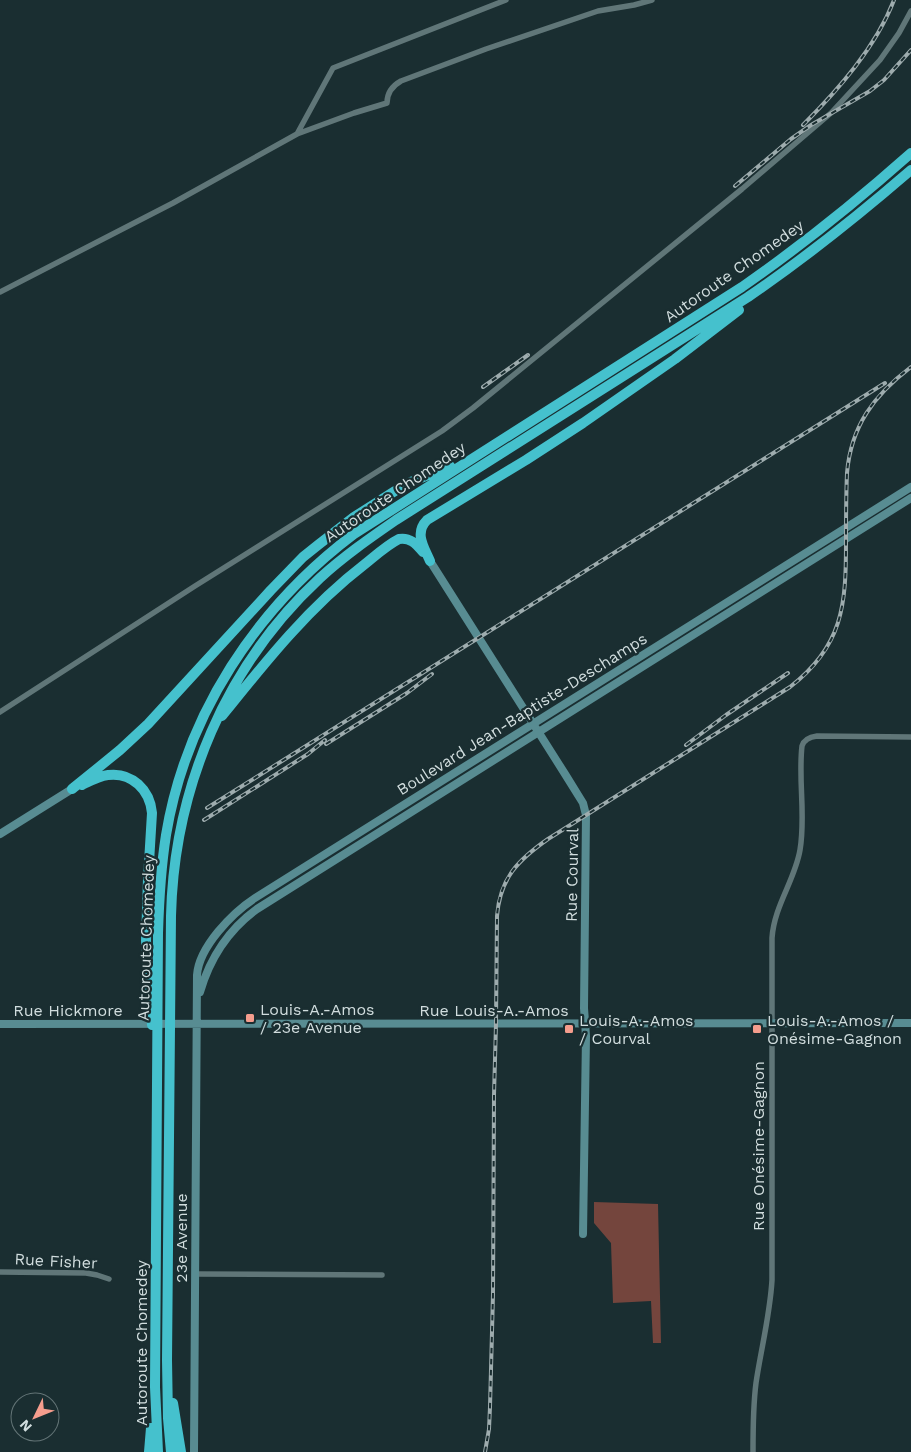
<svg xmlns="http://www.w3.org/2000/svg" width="911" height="1452" viewBox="0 0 911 1452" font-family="'Work Sans',sans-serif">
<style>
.green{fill:#74453d}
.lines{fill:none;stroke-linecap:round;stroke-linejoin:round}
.street{stroke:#607678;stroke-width:5.5}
.secondary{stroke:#588c92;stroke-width:8}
.highway{stroke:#45c1cd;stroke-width:10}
.rail-casing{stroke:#9eacae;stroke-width:4}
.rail{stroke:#1a2e31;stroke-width:2;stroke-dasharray:5.5;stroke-linecap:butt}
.poi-dot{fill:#f59d8d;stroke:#1a2e31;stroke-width:2}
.labels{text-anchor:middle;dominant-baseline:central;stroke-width:4.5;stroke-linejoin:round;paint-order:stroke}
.street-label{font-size:16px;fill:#d1ddde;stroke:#1a2e31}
.poi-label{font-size:16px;fill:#d1ddde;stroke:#1a2e31;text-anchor:start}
</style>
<rect width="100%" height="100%" fill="#1a2e31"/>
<path class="green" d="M594,1202L658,1204L661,1343H653L651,1301L613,1303L611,1243L594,1223Z"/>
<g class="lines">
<path class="street" d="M297,134L333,68L506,0
M0,292L173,203L297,134L354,113L387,103C387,93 392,86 401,81L486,49L598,11L634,5L652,0
M0,712L195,586L442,431L473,408L742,189L831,113L880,60L899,33L911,11
M0,1272L86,1273L97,1275L109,1279
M195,1274L382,1275
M753,1452C753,1429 753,1406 756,1383C761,1349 770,1315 772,1280V938C774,906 795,880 800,850C806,816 798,780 802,746C804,739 810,737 817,736L911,737"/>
<path class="secondary" d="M430,561L565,774L583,803L586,815L584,1008L586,1036L583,1234
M0,834L72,789
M200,992C210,958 228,930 257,909L911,498
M0,1024L911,1023
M194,1452L197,975C199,947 232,913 255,898L911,487"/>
<path class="highway" d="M430,561C424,547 414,533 427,520L526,460L583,423L675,359L739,310
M222,716C266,661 309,607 365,564C375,556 387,545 399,539C410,537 416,544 423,552
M82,785C90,781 99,776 108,775C132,772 150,790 152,813L148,879L146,941L152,1025
M72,789L120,750L148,724L271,590L303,557L318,545L354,517L395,491L411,482L450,466
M173,1403L181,1452
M149,1452L151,1428
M158,1452L155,1387L158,933C159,900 161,867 166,835C186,714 257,607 354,534L742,287C801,246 857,201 911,153
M171,1452L168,1418L167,1360L171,916C174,788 226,665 320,578C344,556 370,538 396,520L748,297C805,258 859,215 911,170"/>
<defs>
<path id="rail" d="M803,125C838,90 876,47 894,0
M735,186L791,139L811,125L870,91L884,80L911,50
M483,387L528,355
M326,744L407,693L432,674
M686,745L726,715L788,673
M207,808L885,383
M204,820L308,754L325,740
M485,1452L489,1429L490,1407L493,1294L494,1095L496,1024L497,916C500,878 518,860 548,839L790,687C843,646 846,605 846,543C846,520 846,496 847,473C851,426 874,395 911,367"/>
</defs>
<use href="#rail" class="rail-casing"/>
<use href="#rail" class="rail"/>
</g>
<g class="poi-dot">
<rect x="245" y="1013" width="10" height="10" rx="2.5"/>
<rect x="564" y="1024" width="10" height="10" rx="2.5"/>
<rect x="752" y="1024" width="10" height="10" rx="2.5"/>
</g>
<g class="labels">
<g class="street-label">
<text transform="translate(734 271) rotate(-35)">Autoroute Chomedey</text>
<text transform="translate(395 492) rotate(-34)">Autoroute Chomedey</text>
<text transform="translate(522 714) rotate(-32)">Boulevard Jean-Baptiste-Deschamps</text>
<text transform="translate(572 875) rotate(-89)">Rue Courval</text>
<text transform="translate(146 938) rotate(-88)">Autoroute Chomedey</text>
<text x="68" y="1010">Rue Hickmore</text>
<text x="494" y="1010">Rue Louis-A.-Amos</text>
<text transform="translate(758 1146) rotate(-90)">Rue Onésime-Gagnon</text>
<text transform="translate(181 1238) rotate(-90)">23e Avenue</text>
<text transform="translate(56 1261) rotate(3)">Rue Fisher</text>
<text transform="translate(141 1343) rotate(-90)">Autoroute Chomedey</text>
</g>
<g class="poi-label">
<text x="260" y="1009">Louis-A.-Amos<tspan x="260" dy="18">/ 23e Avenue</tspan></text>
<text x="579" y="1020">Louis-A.-Amos<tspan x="579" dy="18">/ Courval</tspan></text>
<text x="767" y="1020">Louis-A.-Amos /<tspan x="767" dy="18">Onésime-Gagnon</tspan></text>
</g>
</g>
<g transform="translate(35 1417) rotate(227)"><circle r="24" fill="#1a2e31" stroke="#637476"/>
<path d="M0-4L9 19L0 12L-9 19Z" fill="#f59d8d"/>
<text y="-8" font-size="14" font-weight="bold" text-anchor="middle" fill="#d1ddde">N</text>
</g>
</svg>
